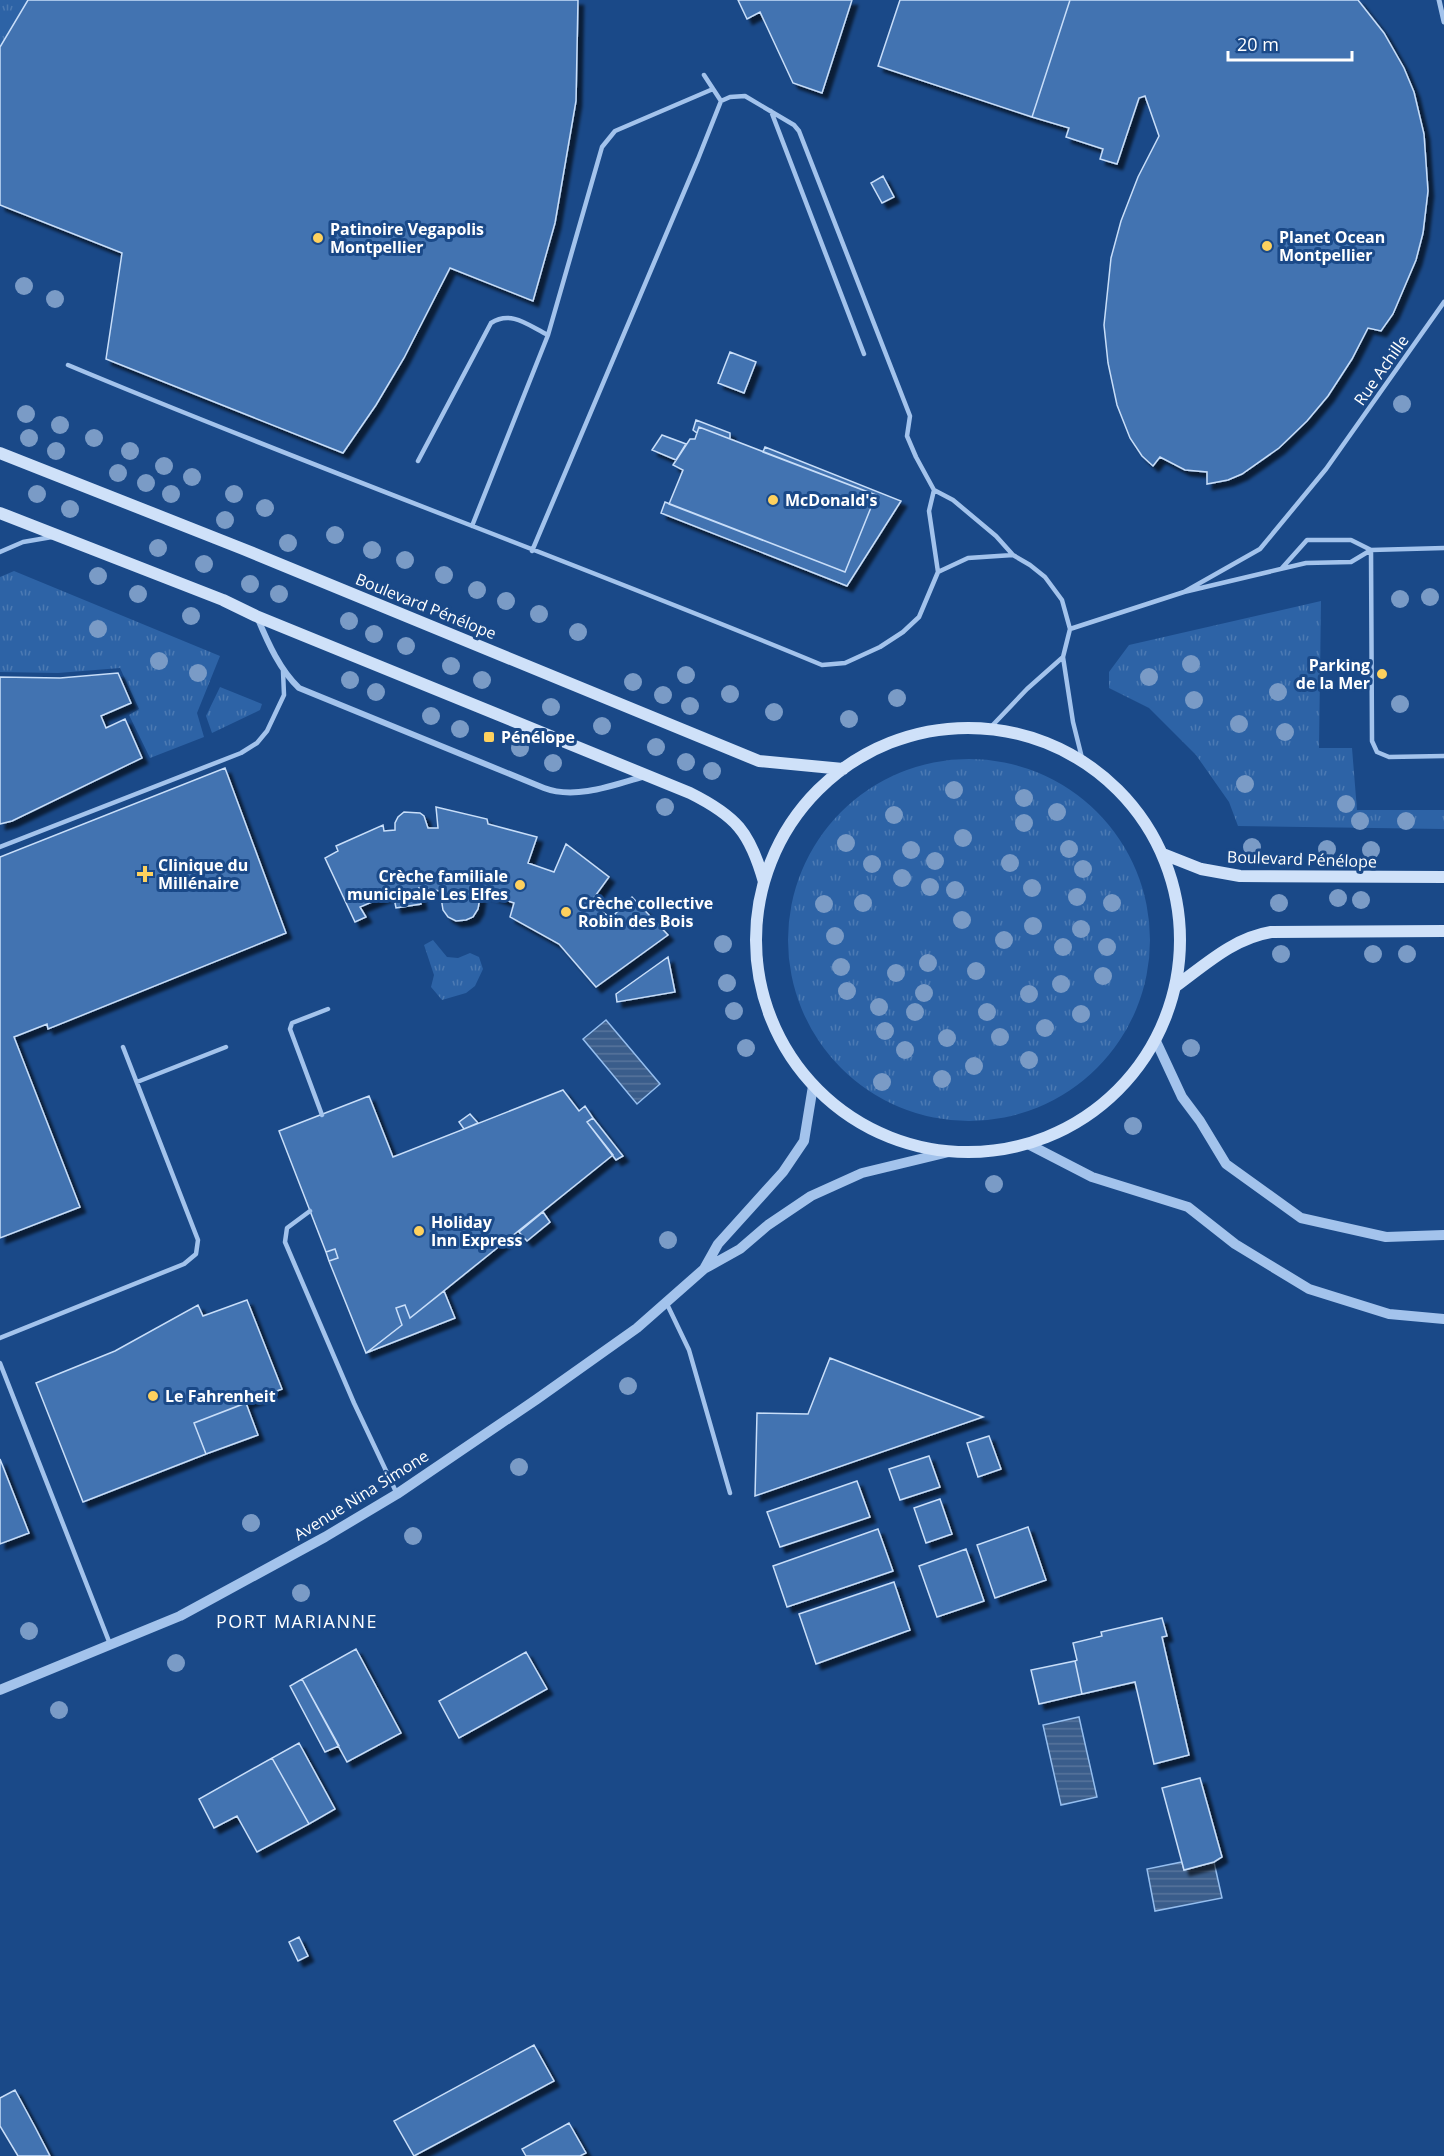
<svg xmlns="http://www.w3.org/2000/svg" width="1444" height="2156" viewBox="0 0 1444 2156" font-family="'Open Sans',sans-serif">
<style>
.grass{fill:url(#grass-tufts)}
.water{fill:url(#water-rules);stroke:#95beef;stroke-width:1.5}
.building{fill:#4373b1;stroke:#c8def9;stroke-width:1.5;filter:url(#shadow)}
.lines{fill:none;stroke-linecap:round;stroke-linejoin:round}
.service{stroke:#a3c3ec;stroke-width:4.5}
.pedestrian{stroke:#a3c3ec;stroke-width:5}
.minor{stroke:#a3c3ec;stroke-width:6}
.tertiary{stroke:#a3c3ec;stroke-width:10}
.secondary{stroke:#cfe1f9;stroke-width:12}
.tree{fill:#7a9bc6}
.poi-dot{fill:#fed15e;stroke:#1a4988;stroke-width:2}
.labels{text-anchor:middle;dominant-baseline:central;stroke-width:6;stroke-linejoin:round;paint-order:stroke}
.poi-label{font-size:16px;font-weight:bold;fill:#fff;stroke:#1a4988;text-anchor:start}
.street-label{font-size:16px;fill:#fff;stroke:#1a4988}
.neighbourhood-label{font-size:18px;letter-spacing:1.5px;fill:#fff;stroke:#1a4988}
</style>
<defs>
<pattern id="grass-tufts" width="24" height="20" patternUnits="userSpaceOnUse" patternTransform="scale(1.5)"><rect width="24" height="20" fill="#2d63a6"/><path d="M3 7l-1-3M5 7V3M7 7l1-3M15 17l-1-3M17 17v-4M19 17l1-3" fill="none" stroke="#4c7ab3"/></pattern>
<pattern id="water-rules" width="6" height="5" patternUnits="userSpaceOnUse" patternTransform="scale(1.5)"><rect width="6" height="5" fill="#3a5d8b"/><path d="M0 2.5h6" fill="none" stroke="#58759c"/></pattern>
<filter id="shadow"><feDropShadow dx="5.5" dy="5.5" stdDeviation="1.5" flood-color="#0009"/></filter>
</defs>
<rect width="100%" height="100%" fill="#1a4988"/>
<path class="grass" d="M0,0H28L0,47Z
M14,571L220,656L197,713L204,737L150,758L129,715L139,709L120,668L58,673L0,672V577Z
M1321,601L1319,748H1352L1357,810H1444V829L1238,826L1229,802L1196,755L1149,708L1109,688V672L1129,645Z
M220,687L262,704L260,710L212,733L206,716Z
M788 940a181 181 0 1 1 362 0a181 181 0 1 1-362 0Z
M433,940L447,957L458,958L470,953L479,957L483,969L475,986L466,993L442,1000L431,987L434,975L424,945Z"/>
<path class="water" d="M606,1020L660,1084L637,1104L583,1039Z
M1079,1717L1097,1797L1061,1805L1043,1725Z
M1182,1862L1184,1870L1214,1862L1222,1898L1155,1911L1147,1869Z"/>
<path class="building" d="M28,0H578L576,101L555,223L533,301L450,268L404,358L376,405L343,453L106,359L122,253L0,205V47Z
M738,0H852L822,93L793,83L760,12L747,19Z
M900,0H1070L1032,117L878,66Z
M1070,0H1358L1384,33L1404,68L1414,92L1424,134L1428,191L1423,233L1416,260L1393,314L1381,331L1368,328L1352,359L1328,396L1307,421L1279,448L1242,474L1228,480L1207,484V472L1185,470L1160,457L1153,466L1142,456L1130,438L1117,405L1108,363L1104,325L1111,258L1121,221L1138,177L1159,136L1145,96L1139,98L1117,164L1100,159L1103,149L1066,137L1069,128L1032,117Z
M883,176L894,197L882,203L871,183Z
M730,352L756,362L744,393L718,383Z
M696,420L730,433V439L699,427L697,433L693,430Z
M699,427L876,495L845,572L669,504L683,470L673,465L690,439H695Z
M662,435L686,444L676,460L652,450Z
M765,447L901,501L847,586L661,513L665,502L845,572L876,495L763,452Z
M118,673L131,703L101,716L106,728L125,719L142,758L12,821L0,824V677L60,678Z
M225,768L286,933L48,1029L47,1024L14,1037L80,1207L0,1238V857Z
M436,807L487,819L488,824L537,837L528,863L554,872L566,844L609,877L590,903L611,918L632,897L668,935L596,987L559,944L510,917L514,903L481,892L478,909L473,917L466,920L456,921L448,917L443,910L440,891L419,888L421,904L396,908L393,893L360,907L366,917L355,922L325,858L338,851L336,846L383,825L384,831L395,830V823L398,817L404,812L420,813L424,816L428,828H438Z
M668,957L675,992L617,1002L616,994Z
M563,1090L579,1111L585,1106L593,1118L587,1122L613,1155L410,1318L405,1305L396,1308L402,1325L366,1353L329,1261L338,1258L335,1249L326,1252L279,1131L369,1096L393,1157Z
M470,1114L478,1123L464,1129L459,1122Z
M593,1118L623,1156L616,1160L587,1122Z
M543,1212L550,1222L527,1241L519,1232Z
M335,1249L338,1258L329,1261L326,1252Z
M444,1291L455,1318L366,1353L402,1325L396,1308L405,1305L410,1318Z
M247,1300L282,1389L194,1423L206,1454L83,1502L36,1383L115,1351L198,1305L203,1316Z
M830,1358L983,1417L755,1496L757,1413L808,1414Z
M246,1403L258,1435L206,1454L194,1423Z
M989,1436L1001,1469L978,1477L967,1443Z
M929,1456L940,1487L900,1500L889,1469Z
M0,1459L29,1533L0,1544Z
M857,1481L870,1517L780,1547L767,1512Z
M940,1499L952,1534L926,1543L914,1508Z
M1028,1527L1046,1580L995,1598L977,1545Z
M878,1529L893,1571L787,1607L773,1566Z
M966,1549L984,1601L937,1617L919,1566Z
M894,1582L910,1630L816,1664L799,1614Z
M1162,1618L1167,1636L1162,1637L1189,1755L1154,1764L1135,1682L1082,1694L1075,1661L1077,1660L1073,1643L1102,1636L1101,1632Z
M356,1649L401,1733L347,1762L302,1679Z
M526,1652L547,1689L459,1738L439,1701Z
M1075,1661L1082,1694L1039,1704L1031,1670Z
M302,1679L339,1746L325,1752L290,1686Z
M299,1743L335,1809L309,1824L272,1758Z
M272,1758L309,1824L257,1852L237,1816L214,1828L199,1799Z
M1200,1778L1222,1857L1214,1862L1184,1870L1162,1788Z
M299,1937L308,1956L298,1961L289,1942Z
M534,2045L554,2081L414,2156L394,2121Z
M15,2090L35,2127L50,2156H18L0,2126V2098Z
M569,2123L586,2153L580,2156H526L522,2149Z"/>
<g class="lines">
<path class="service" d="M704,75L721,101
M771,111L864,354
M68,365C318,470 572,561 822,665L845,663L880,647L903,632L919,617L938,572L968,558L1013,555
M418,461L491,323C511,310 528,325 548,335
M934,490L929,511L938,572
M472,526L548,335L602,147L615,131L713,89
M1371,550L1372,741L1377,752L1389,757L1444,756
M532,551L698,159L721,101L730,97L745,96L794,125L799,131L910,416L907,436L916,457L934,490L953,500L996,536L1013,555L1030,565L1045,577L1062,600L1070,629L1063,657L1073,722L1083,762
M0,552L23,542L52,537
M1282,568L1307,540H1351L1371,550L1444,548
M1184,592L1260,549L1326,469L1444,302
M1070,629L1184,592L1306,563L1351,562L1371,550
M989,729L1027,689L1063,657
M0,847L241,753L257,743L267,731L284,695L283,671
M137,1082L226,1047
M322,1115L290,1029L292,1023L328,1009
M310,1211L287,1228L285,1242L354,1403L397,1494
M666,1302L689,1350L730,1493
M0,1338L184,1264L196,1254L198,1240L123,1047
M0,1363L110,1644"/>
<path class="pedestrian" d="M1439,0L1444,22"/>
<path class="minor" d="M258,619C268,643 280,670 299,688L544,788C575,800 614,785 645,776"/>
<path class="tertiary" d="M1155,1039L1182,1097L1200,1121L1226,1164L1301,1218L1386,1237L1444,1235
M1028,1144L1092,1177L1188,1207L1235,1244L1309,1289L1389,1314L1444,1319
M704,1269L718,1244L783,1172L804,1141L813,1086
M0,1690L180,1616L325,1537L397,1494L537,1399L637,1328L704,1269L740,1249L768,1225L811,1196L862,1173L953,1151"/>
<path class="secondary" d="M0,453L243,549L759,761L843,769
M0,513L223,600L256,616L690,793C736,816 750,832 764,882
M756 940a212 212 0 1 1 424 0a212 212 0 1 1-424 0Z
M1163,854L1201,869L1240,876L1444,877
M1176,986C1206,964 1234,938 1271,932L1444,931"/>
</g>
<g class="tree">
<circle cx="24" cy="286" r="9"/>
<circle cx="55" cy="299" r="9"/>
<circle cx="1402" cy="404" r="9"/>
<circle cx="26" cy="414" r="9"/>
<circle cx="60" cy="425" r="9"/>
<circle cx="29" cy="438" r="9"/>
<circle cx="94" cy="438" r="9"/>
<circle cx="56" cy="451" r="9"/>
<circle cx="130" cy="451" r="9"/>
<circle cx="164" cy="466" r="9"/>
<circle cx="118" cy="473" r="9"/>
<circle cx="192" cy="477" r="9"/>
<circle cx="146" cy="483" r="9"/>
<circle cx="37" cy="494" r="9"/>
<circle cx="171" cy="494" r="9"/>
<circle cx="234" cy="494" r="9"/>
<circle cx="265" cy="508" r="9"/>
<circle cx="70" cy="509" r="9"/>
<circle cx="225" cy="520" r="9"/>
<circle cx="335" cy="535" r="9"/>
<circle cx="288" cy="543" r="9"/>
<circle cx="158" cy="548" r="9"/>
<circle cx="372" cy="550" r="9"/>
<circle cx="405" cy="560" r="9"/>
<circle cx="204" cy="564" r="9"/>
<circle cx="444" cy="575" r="9"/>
<circle cx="98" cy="576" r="9"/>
<circle cx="250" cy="584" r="9"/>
<circle cx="477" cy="590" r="9"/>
<circle cx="138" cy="594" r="9"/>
<circle cx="279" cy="594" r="9"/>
<circle cx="1430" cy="597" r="9"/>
<circle cx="1400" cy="599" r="9"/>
<circle cx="506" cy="601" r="9"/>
<circle cx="539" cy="614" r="9"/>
<circle cx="191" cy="616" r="9"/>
<circle cx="349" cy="621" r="9"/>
<circle cx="98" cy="629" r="9"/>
<circle cx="578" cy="632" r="9"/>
<circle cx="374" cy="634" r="9"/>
<circle cx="406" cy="646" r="9"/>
<circle cx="159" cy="661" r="9"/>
<circle cx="1191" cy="664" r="9"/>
<circle cx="451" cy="666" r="9"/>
<circle cx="198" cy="673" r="9"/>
<circle cx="686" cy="675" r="9"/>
<circle cx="1149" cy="677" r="9"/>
<circle cx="350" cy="680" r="9"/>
<circle cx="482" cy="680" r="9"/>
<circle cx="633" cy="682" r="9"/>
<circle cx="376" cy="692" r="9"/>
<circle cx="1278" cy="692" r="9"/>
<circle cx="730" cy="694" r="9"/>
<circle cx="663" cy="695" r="9"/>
<circle cx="897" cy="698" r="9"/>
<circle cx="1194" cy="700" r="9"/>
<circle cx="1400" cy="704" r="9"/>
<circle cx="690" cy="706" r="9"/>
<circle cx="551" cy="707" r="9"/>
<circle cx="774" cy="712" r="9"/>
<circle cx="431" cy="716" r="9"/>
<circle cx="849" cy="719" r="9"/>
<circle cx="1239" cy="724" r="9"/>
<circle cx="602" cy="726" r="9"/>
<circle cx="460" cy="729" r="9"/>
<circle cx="1285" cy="732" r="9"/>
<circle cx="656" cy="747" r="9"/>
<circle cx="520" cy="748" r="9"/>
<circle cx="686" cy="762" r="9"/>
<circle cx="553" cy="763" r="9"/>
<circle cx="712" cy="771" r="9"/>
<circle cx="1245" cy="784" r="9"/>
<circle cx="954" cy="790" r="9"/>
<circle cx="1024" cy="798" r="9"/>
<circle cx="1346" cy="804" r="9"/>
<circle cx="665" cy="807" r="9"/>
<circle cx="1057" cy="812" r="9"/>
<circle cx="894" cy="815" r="9"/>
<circle cx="1360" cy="821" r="9"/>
<circle cx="1406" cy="821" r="9"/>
<circle cx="1024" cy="823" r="9"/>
<circle cx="963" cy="838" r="9"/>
<circle cx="846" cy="843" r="9"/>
<circle cx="1252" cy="847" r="9"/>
<circle cx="1069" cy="849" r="9"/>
<circle cx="1327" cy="849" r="9"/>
<circle cx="911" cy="850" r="9"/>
<circle cx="1371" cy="850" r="9"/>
<circle cx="935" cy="861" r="9"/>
<circle cx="1010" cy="863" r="9"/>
<circle cx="872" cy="864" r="9"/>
<circle cx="1083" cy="869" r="9"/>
<circle cx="902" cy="878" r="9"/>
<circle cx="930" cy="887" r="9"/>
<circle cx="1032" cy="888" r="9"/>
<circle cx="955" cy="890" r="9"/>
<circle cx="1077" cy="897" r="9"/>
<circle cx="1338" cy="898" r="9"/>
<circle cx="1361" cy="900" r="9"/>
<circle cx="863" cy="903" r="9"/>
<circle cx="1112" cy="903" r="9"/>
<circle cx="1279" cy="903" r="9"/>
<circle cx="824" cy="904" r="9"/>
<circle cx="962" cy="920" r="9"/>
<circle cx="1033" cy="926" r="9"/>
<circle cx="1081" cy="929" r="9"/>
<circle cx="835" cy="936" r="9"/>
<circle cx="1004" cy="940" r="9"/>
<circle cx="723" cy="944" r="9"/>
<circle cx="1063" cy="947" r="9"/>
<circle cx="1107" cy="947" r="9"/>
<circle cx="1281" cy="954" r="9"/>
<circle cx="1373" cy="954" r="9"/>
<circle cx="1407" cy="954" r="9"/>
<circle cx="928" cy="963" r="9"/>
<circle cx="841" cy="967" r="9"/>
<circle cx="976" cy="971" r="9"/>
<circle cx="896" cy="973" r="9"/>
<circle cx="1103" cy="976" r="9"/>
<circle cx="727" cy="983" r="9"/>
<circle cx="1061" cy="984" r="9"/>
<circle cx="847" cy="991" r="9"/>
<circle cx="924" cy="993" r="9"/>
<circle cx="1029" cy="994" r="9"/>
<circle cx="879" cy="1007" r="9"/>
<circle cx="734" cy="1011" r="9"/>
<circle cx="915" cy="1012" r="9"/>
<circle cx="987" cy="1012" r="9"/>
<circle cx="1081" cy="1014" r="9"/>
<circle cx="1045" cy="1028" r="9"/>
<circle cx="885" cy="1031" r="9"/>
<circle cx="1000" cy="1037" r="9"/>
<circle cx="947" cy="1038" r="9"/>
<circle cx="746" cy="1048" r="9"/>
<circle cx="1191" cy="1048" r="9"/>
<circle cx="905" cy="1050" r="9"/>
<circle cx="1029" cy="1060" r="9"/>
<circle cx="974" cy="1066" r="9"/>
<circle cx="942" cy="1079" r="9"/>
<circle cx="882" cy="1082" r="9"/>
<circle cx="1133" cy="1126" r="9"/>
<circle cx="994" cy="1184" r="9"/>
<circle cx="668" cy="1240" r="9"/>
<circle cx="628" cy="1386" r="9"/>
<circle cx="519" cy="1467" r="9"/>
<circle cx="251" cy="1523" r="9"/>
<circle cx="413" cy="1536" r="9"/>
<circle cx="301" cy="1593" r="9"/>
<circle cx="29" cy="1631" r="9"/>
<circle cx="176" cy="1663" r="9"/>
<circle cx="59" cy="1710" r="9"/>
</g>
<g class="poi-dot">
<circle cx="318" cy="238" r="6"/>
<circle cx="1267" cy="246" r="6"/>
<circle cx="773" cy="500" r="6"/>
<circle cx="1382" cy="674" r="6"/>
<rect x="483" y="731" width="12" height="12" rx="3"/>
<path d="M142 865h6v6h6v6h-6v6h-6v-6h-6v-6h6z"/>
<circle cx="520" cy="885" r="6"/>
<circle cx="566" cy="912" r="6"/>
<circle cx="419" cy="1231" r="6"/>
<circle cx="153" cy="1396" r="6"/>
</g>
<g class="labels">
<g class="poi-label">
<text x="330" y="229">Patinoire Vegapolis<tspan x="330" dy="18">Montpellier</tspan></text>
<text x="1279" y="237">Planet Ocean<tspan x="1279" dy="18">Montpellier</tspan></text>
<text x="785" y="500">McDonald's</text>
<text x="1370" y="665" text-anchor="end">Parking<tspan x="1370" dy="18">de la Mer</tspan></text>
<text x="501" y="737">Pénélope</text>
<text x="158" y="865">Clinique du<tspan x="158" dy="18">Millénaire</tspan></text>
<text x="508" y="876" text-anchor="end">Crèche familiale<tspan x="508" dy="18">municipale Les Elfes</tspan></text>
<text x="578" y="903">Crèche collective<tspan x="578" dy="18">Robin des Bois</tspan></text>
<text x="431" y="1222">Holiday<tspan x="431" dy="18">Inn Express</tspan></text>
<text x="165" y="1396">Le Fahrenheit</text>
</g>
<g class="street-label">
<text transform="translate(1381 370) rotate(-55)">Rue Achille</text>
<text transform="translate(426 606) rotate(22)">Boulevard Pénélope</text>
<text transform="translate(1302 859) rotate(2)">Boulevard Pénélope</text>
<text transform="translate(361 1495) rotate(-32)">Avenue Nina Simone</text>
</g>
<g class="neighbourhood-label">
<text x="297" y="1621">PORT MARIANNE</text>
</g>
</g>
<path d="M1228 51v9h124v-9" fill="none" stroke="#ffffff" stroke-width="3"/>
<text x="1237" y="51" font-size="18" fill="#ffffff" stroke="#1a4988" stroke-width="4.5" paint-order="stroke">20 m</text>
</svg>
